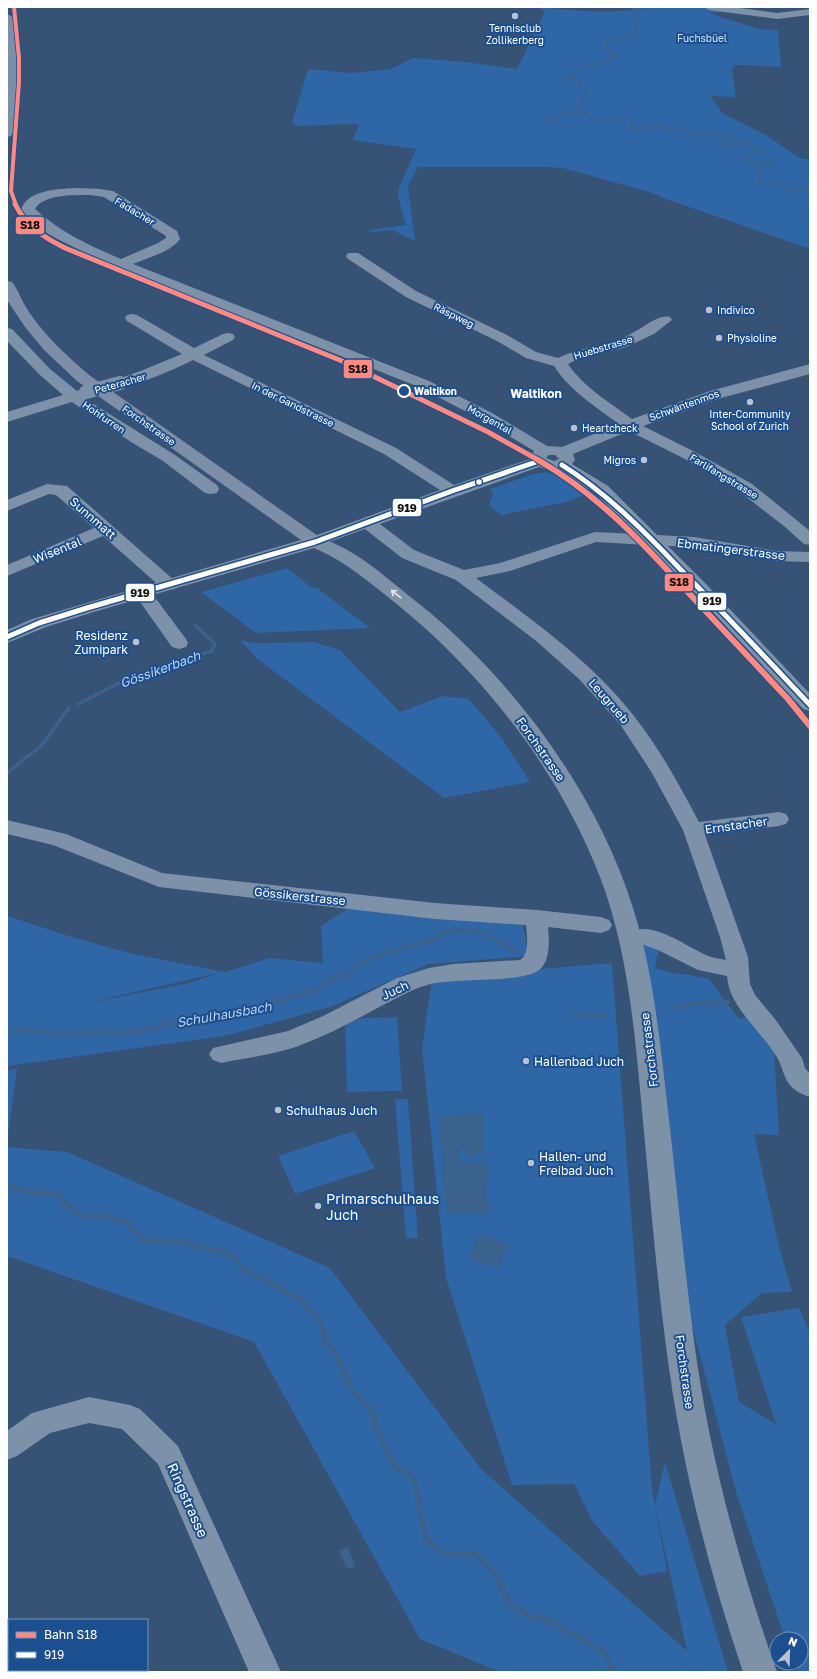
<svg xmlns="http://www.w3.org/2000/svg" width="817" height="1679" viewBox="0 0 817 1679" font-family="'Golos Text',sans-serif">
<style>
.green{fill:#2f66a5;fill-rule:evenodd}
.water{fill:#3b618d}
.lines{fill:none;stroke-linecap:round;stroke-linejoin:round}
.stream-far3{stroke:#3b618d;stroke-width:2}
.stream-far2{stroke:#3b618d;stroke-width:3.5}
.stream-far1{stroke:#3b618d;stroke-width:4.5}
.stream{stroke:#3b618d;stroke-width:5.5}
.minor{fill:#7d92a8;fill-rule:evenodd}
.major{fill:#7d8ea7;fill-rule:evenodd}
.highway{fill:#7e92a7;fill-rule:evenodd}
.minor-bridge{stroke:#7d92a8;stroke-width:14}
.bus-1-casing{stroke:#1b4f8f;stroke-width:8}
.bus-1{stroke:#fff;stroke-width:5}
.rail-1-far2-casing{stroke:#1b4f8f;stroke-width:5.5}
.rail-1-far1-casing{stroke:#1b4f8f;stroke-width:7}
.rail-1-casing{stroke:#1b4f8f;stroke-width:8}
.rail-1-far2{stroke:#ff8980;stroke-width:4}
.rail-1-far1{stroke:#ff8980;stroke-width:5}
.rail-1{stroke:#ff8980;stroke-width:6}
.oneway{stroke:#e5e9ed}
.poi-dot{fill:#b9c2ce;stroke:#1b4f8f;stroke-width:1.5}
.stop-dot{fill:#1b4f8f;stroke:#fff;stroke-width:2}
.bus-dot{fill:#fff;stroke:#1b4f8f;stroke-width:1.5}
.labels{text-anchor:middle;dominant-baseline:central;stroke-width:4;stroke-linejoin:round;paint-order:stroke}
.far-poi-label{font-size:10px;fill:#fff;stroke:#1b4f8f;text-anchor:start}
.far-park-label{font-size:10px;fill:#cfe3fa;stroke:#1b4f8f}
.far-street-label{font-size:10px;fill:#fff;stroke:#1b4f8f}
.far-stop-label{font-size:10px;font-weight:bold;fill:#fff;stroke:#1b4f8f;text-anchor:start}
.far-quarter-label{font-size:12px;font-weight:bold;fill:#fff;stroke:#1b4f8f}
.street-label{font-size:12px;fill:#fff;stroke:#1b4f8f}
.poi-label{font-size:12px;fill:#fff;stroke:#1b4f8f;text-anchor:start}
.water-label{font-size:13px;font-style:italic;fill:#b5d3f5;stroke:#1b4f8f}
.near-poi-label{font-size:14px;fill:#fff;stroke:#1b4f8f;text-anchor:start}
.near-street-label{font-size:14px;fill:#fff;stroke:#1b4f8f}
.line-badge{stroke:#1b4f8f;stroke-width:1.5}
.pale-badge-label{font-size:11px;text-anchor:middle;font-weight:bold;fill:#111}
</style>
<rect width="100%" height="100%" fill="#365274"/>
<path class="green" d="M538,7C565,9 593,13 620,11C652,8 695,1 726,12L708,13L759,29L778,30L781,67L735,65L732,70L736,97L711,96L722,113L766,135L800,158L810,160V249L666,199L649,192L563,168L545,167H418L408,186L415,241L392,230L371,232L369,230L406,225L398,197L399,188L416,149L353,140L359,125L354,124L296,126L292,123L308,69L351,73L391,69L413,58L465,62L517,69L545,12Z
M544,472L561,475L588,494L565,502L501,515L489,505L493,494L490,489L534,474Z
M287,568L312,588H317L370,628L256,633L201,592Z
M240,640L253,643L314,642L340,650L400,712L443,696L469,699L501,737L530,782L444,798L256,658Z
M352,906L522,922L529,956L429,964L330,1007L225,1036L7,1066V916L72,937L133,954L225,972L269,958L323,963L321,926ZM219,973L189,983L82,1004Z
M642,940L659,947L655,968L668,972L708,978L739,1019L748,1017L774,1050L779,1135L754,1134L778,1242L792,1292L762,1293L725,1325L739,1402L776,1424L741,1317L799,1308L810,1333V1672H797L793,1663H801V1639H785L736,1492L691,1321Z
M612,963L652,1489L667,1571L640,1576L593,1522L574,1484L512,1485L446,1278L422,1048L431,985L453,976Z
M397,1017L402,1091L347,1092L345,1019Z
M17,1068L9,1129H7V1071Z
M395,1099H408L418,1238H406Z
M354,1131L375,1168L295,1194L278,1156Z
M7,1147L67,1152L330,1268L481,1469L687,1651L655,1505L665,1462L728,1672H500L420,1639L254,1342L7,1256Z"/>
<path class="water" d="M483,1114C485,1127 483,1138 484,1151L481,1155L475,1157L467,1156L465,1148L463,1147L459,1153L461,1163L487,1162L488,1179H485L488,1213L446,1214L439,1116Z
M479,1234L508,1244L498,1268L469,1258Z
M348,1547L355,1565L352,1569L346,1567L339,1551Z"/>
<g class="lines">
<path class="stream-far3" d="M643,7L633,9L636,33L606,42L607,51L618,54L613,59L586,66L562,78L577,79L581,82L577,84L578,87L587,92L578,104L582,111L591,118L607,123L620,119L631,120L630,128L659,127L674,129L686,135L705,132L738,136L734,139L725,141L723,144C730,147 736,148 742,142H748L763,151L740,156L741,158C752,162 763,161 774,163L775,165L769,167L757,166V169L763,173L758,180L761,182L783,184L793,189L810,192
M543,123L571,113L582,111"/>
<path class="stream-far2" d="M78,704L131,677L173,662L212,651L215,644L195,625
M7,773L41,746L69,708"/>
<path class="stream-far1" d="M673,1008L692,1004L728,1002
M572,1012L582,1015L605,1016
M7,1033L23,1030L62,1034L95,1032L125,1033L156,1028L183,1019L213,1018L250,1010L264,1009L282,1000L318,989L328,980L344,975L362,962L382,954L439,938L442,933C456,929 476,929 489,936C499,941 507,948 517,952"/>
<path class="stream" d="M7,1186L30,1192L52,1193L60,1197L71,1210L80,1215L92,1217L107,1216L129,1224L142,1240L185,1242L231,1255L243,1267L256,1276L301,1300L319,1321L327,1343L340,1362L350,1387L375,1415L374,1425L395,1466L414,1479L426,1541L447,1554H477L497,1575L509,1604L530,1617L549,1620L604,1653L613,1672"/>
<path class="minor" d="M704,7H733L777,13L810,9V15L777,19L709,10Z
M78,188L100,189L113,191L177,231L180,239C171,252 147,258 133,264L429,381L492,413L547,446L562,447L619,424C596,407 570,391 554,366L526,358L497,341L406,297L348,259L346,256L348,253H358L416,291L507,335L536,352L558,358C576,349 596,347 615,341C621,339 628,335 634,332C645,327 658,314 670,317L672,320L654,334L626,347L578,359L568,364C583,387 611,403 632,419L710,391L810,364V374L721,398L643,426L697,453L752,484L810,531V545L804,544L785,527L740,492L685,459L629,431L573,454L575,460L572,464L608,486L657,535L694,537L777,551L810,552V562L777,561L694,547L668,546L708,586L810,694V711L803,709L696,594L647,545L596,542L510,571L476,578C532,620 591,661 634,716C660,749 680,786 699,822L779,812L786,814L789,819L786,824L779,826L705,835L748,957L750,984L755,995L775,1019L802,1058L805,1068L810,1074V1097C802,1095 795,1091 789,1084C784,1077 782,1067 778,1059C763,1032 729,1008 727,976L698,970L658,950L636,942L633,936L636,930C659,924 689,949 711,957C715,958 721,959 726,960L720,937L683,830L652,773L620,724L579,679L535,640L456,580L402,558L365,529L315,547L309,546L306,542L309,538L440,490L384,454L193,360C177,368 130,390 115,386L112,383L115,380L143,370L182,354L127,321L125,318L127,315L132,314L137,315L194,348L223,334L228,333L233,334L235,337L233,340L204,355L396,448L454,485L530,459L529,457L534,451L480,419L419,387L116,267C87,251 41,238 21,210C27,189 61,189 78,188ZM90,195L104,197L166,236V238L158,243L121,259C90,246 60,232 35,209C43,194 75,195 90,195ZM549,455H555L559,459L554,461L546,458ZM539,467L552,471L559,470L596,494L636,534L595,532L500,563L464,570L414,550L380,524Z
M7,328L12,329L50,369L77,391L85,388L90,390L93,393L90,396L85,398L87,400L175,455L217,485L219,489L217,493L211,494L205,493L163,461L131,442L72,402L7,422V412L63,395L40,375L7,341Z
M47,484L67,486L175,581L178,585L175,589L169,590L163,589L103,536L7,576V565L94,528L56,495L49,494L7,511V500Z
M142,587L148,588L186,639L188,643L186,647L179,649L172,647L133,592L136,588Z
M7,820L66,834L162,873L435,903L537,910L601,917L609,920L612,925L609,930L601,933L548,927C549,941 551,960 539,970C523,983 455,978 431,984C414,988 399,997 383,1005C357,1019 330,1034 301,1045C278,1054 246,1058 221,1063L213,1060L209,1054L213,1048L288,1031L323,1016L397,978L429,968L453,964L520,960C530,954 527,935 526,925L435,919L159,887L53,845L7,834Z
M89,1397L130,1405L140,1409L178,1446L281,1672H249L158,1464L122,1429L89,1423L50,1433L17,1456L7,1460V1431L32,1413Z"/>
<path class="major" d="M7,14L13,17L17,65V90L13,133L11,136L7,137Z
M7,281L12,282C19,291 22,302 29,312C45,336 67,356 89,375L321,538L324,542L321,546L94,612L46,627L7,643V630L32,619L301,540L77,381L44,350L25,327L7,300Z"/>
<path class="highway" d="M315,537C343,544 365,560 387,578C405,593 424,607 442,623C525,697 600,801 633,908C654,974 660,1043 668,1111C677,1188 684,1265 694,1341C709,1454 739,1565 777,1672H743C707,1566 680,1457 666,1346C655,1264 649,1182 641,1100C634,1025 627,948 600,877C568,794 516,719 454,656C432,633 408,613 383,593C359,574 338,557 309,546L306,542L309,538Z"/>
<path class="minor-bridge" d="M86,392L120,383"/>
<defs>
<path id="bus-1" d="M562,465C608,494 645,532 682,571C726,615 768,660 810,705
M7,637L39,623L87,608L315,542L452,491L539,461"/>
</defs>
<use href="#bus-1" class="bus-1-casing"/>
<use href="#bus-1" class="bus-1"/>
<defs>
<path id="rail-1-far2" d="M14,7L19,58V82L11,191L16,205"/>
<path id="rail-1-far1" d="M15,204C26,226 43,237 65,248L342,361L488,432L540,461"/>
<path id="rail-1" d="M538,460C596,493 640,540 684,588C719,625 753,662 788,699L810,726"/>
</defs>
<use href="#rail-1-far2" class="rail-1-far2-casing"/>
<use href="#rail-1-far1" class="rail-1-far1-casing"/>
<use href="#rail-1" class="rail-1-casing"/>
<use href="#rail-1-far2" class="rail-1-far2"/>
<use href="#rail-1-far1" class="rail-1-far1"/>
<use href="#rail-1" class="rail-1"/>
</g>
<defs><path id="oneway-shaft" d="M-6 0H5M1.5-3L5.5 0L1.5 3" fill="none" stroke-width="1.6" stroke-linecap="round" stroke-linejoin="round"/></defs>
<use class="oneway" href="#oneway-shaft" transform="translate(396 594) rotate(-142)"/>
<g class="poi-dot">
<circle cx="515" cy="16" r="4"/>
<circle cx="709" cy="310" r="4"/>
<circle cx="719" cy="338" r="4"/>
<circle cx="750" cy="402" r="4"/>
<circle cx="574" cy="428" r="4"/>
<circle cx="644" cy="460" r="4"/>
<circle cx="136" cy="642" r="4"/>
<circle cx="526" cy="1061" r="4"/>
<circle cx="278" cy="1110" r="4"/>
<circle cx="531" cy="1163" r="4"/>
<circle cx="318" cy="1206" r="4"/>
</g>
<circle class="stop-dot" cx="404" cy="391" r="6"/>
<circle class="bus-dot" cx="479" cy="482" r="3.5"/>
<g class="labels">
<g class="far-poi-label">
<text x="515" y="28" text-anchor="middle">Tennisclub<tspan x="515" dy="12">Zollikerberg</tspan></text>
<text x="717" y="310">Indivico</text>
<text x="727" y="338">Physioline</text>
<text x="750" y="414" text-anchor="middle">Inter-Community<tspan x="750" dy="12">School of Zurich</tspan></text>
<text x="582" y="428">Heartcheck</text>
<text x="636" y="460" text-anchor="end">Migros</text>
</g>
<g class="far-park-label">
<text x="702" y="38">Fuchsbüel</text>
</g>
<g class="far-street-label">
<text transform="translate(135 211) rotate(31)">Fadacher</text>
<text transform="translate(454 315) rotate(26)">Räspweg</text>
<text transform="translate(603 347) rotate(-17)">Huebstrasse</text>
<text transform="translate(120 383) rotate(-16)">Peteracher</text>
<text transform="translate(293 404) rotate(26)">In der Gandstrasse</text>
<text transform="translate(684 405) rotate(-20)">Schwäntenmos</text>
<text transform="translate(104 417) rotate(34)">Hohfurren</text>
<text transform="translate(490 419) rotate(29)">Morgental</text>
<text transform="translate(149 425) rotate(35)">Forchstrasse</text>
<text transform="translate(724 476) rotate(31)">Farlifangstrasse</text>
</g>
<g class="far-stop-label">
<text x="414" y="391">Waltikon</text>
</g>
<g class="far-quarter-label">
<text x="536" y="393">Waltikon</text>
</g>
<g class="street-label">
<text transform="translate(93 518) rotate(41)">Sunnmatt</text>
<text transform="translate(731 549) rotate(7)">Ebmatingerstrasse</text>
<text transform="translate(57 550) rotate(-22)">Wisental</text>
<text transform="translate(609 701) rotate(49)">Leugrueb</text>
<text transform="translate(541 749) rotate(55)">Forchstrasse</text>
<text transform="translate(736 825) rotate(-8)">Ernstacher</text>
<text transform="translate(300 896) rotate(6)">Gössikerstrasse</text>
<text transform="translate(395 990) rotate(-25)">Juch</text>
<text transform="translate(649 1050) rotate(-97)">Forchstrasse</text>
<text transform="translate(685 1372) rotate(82)">Forchstrasse</text>
</g>
<g class="poi-label">
<text x="128" y="635" text-anchor="end">Residenz<tspan x="128" dy="14">Zumipark</tspan></text>
<text x="534" y="1061">Hallenbad Juch</text>
<text x="286" y="1110">Schulhaus Juch</text>
<text x="539" y="1156">Hallen- und<tspan x="539" dy="14">Freibad Juch</tspan></text>
</g>
<g class="water-label">
<text transform="translate(160 669) rotate(-20)">Gössikerbach</text>
<text transform="translate(224 1014) rotate(-10)">Schulhausbach</text>
</g>
<g class="near-poi-label">
<text x="326" y="1198">Primarschulhaus<tspan x="326" dy="16">Juch</tspan></text>
</g>
<g class="near-street-label">
<text transform="translate(188 1500) rotate(66)">Ringstrasse</text>
</g>
</g>
<g class="line-badge">
<rect x="15" y="216" width="30" height="19" rx="4" fill="#ff8980"/>
<rect x="343" y="359" width="30" height="20" rx="4" fill="#ff8980"/>
<rect x="392" y="498" width="30" height="19" rx="4" fill="#fff"/>
<rect x="664" y="573" width="30" height="19" rx="4" fill="#ff8980"/>
<rect x="125" y="583" width="30" height="19" rx="4" fill="#fff"/>
<rect x="697" y="592" width="30" height="19" rx="4" fill="#fff"/>
</g>
<g class="pale-badge-label">
<text x="30" y="229">S18</text>
<text x="358" y="373">S18</text>
<text x="407" y="512">919</text>
<text x="679" y="586">S18</text>
<text x="140" y="597">919</text>
<text x="712" y="605">919</text>
</g>
<rect width="817" height="1679" fill="none" stroke="#ffffff" stroke-width="16"/>
<rect x="8" y="1619" width="140" height="52" fill="#1b4f8f" stroke="#7695bc"/>
<rect x="16" y="1632" width="20" height="6" fill="#ff8980" stroke="#7695bc"/>
<text x="44" y="1639" font-size="12" fill="#ffffff">Bahn S18</text>
<rect x="16" y="1652" width="20" height="6" fill="#ffffff" stroke="#7695bc"/>
<text x="44" y="1659" font-size="12" fill="#ffffff">919</text>
<g transform="translate(789 1651) rotate(23)"><circle r="19" fill="#1b4f8f" stroke="#7695bc"/>
<path d="M0-3L7 15L0 10L-7 15Z" fill="#b9c2ce"/>
<text y="-6" font-size="11" font-weight="bold" text-anchor="middle" fill="#ffffff">N</text>
</g>
</svg>
